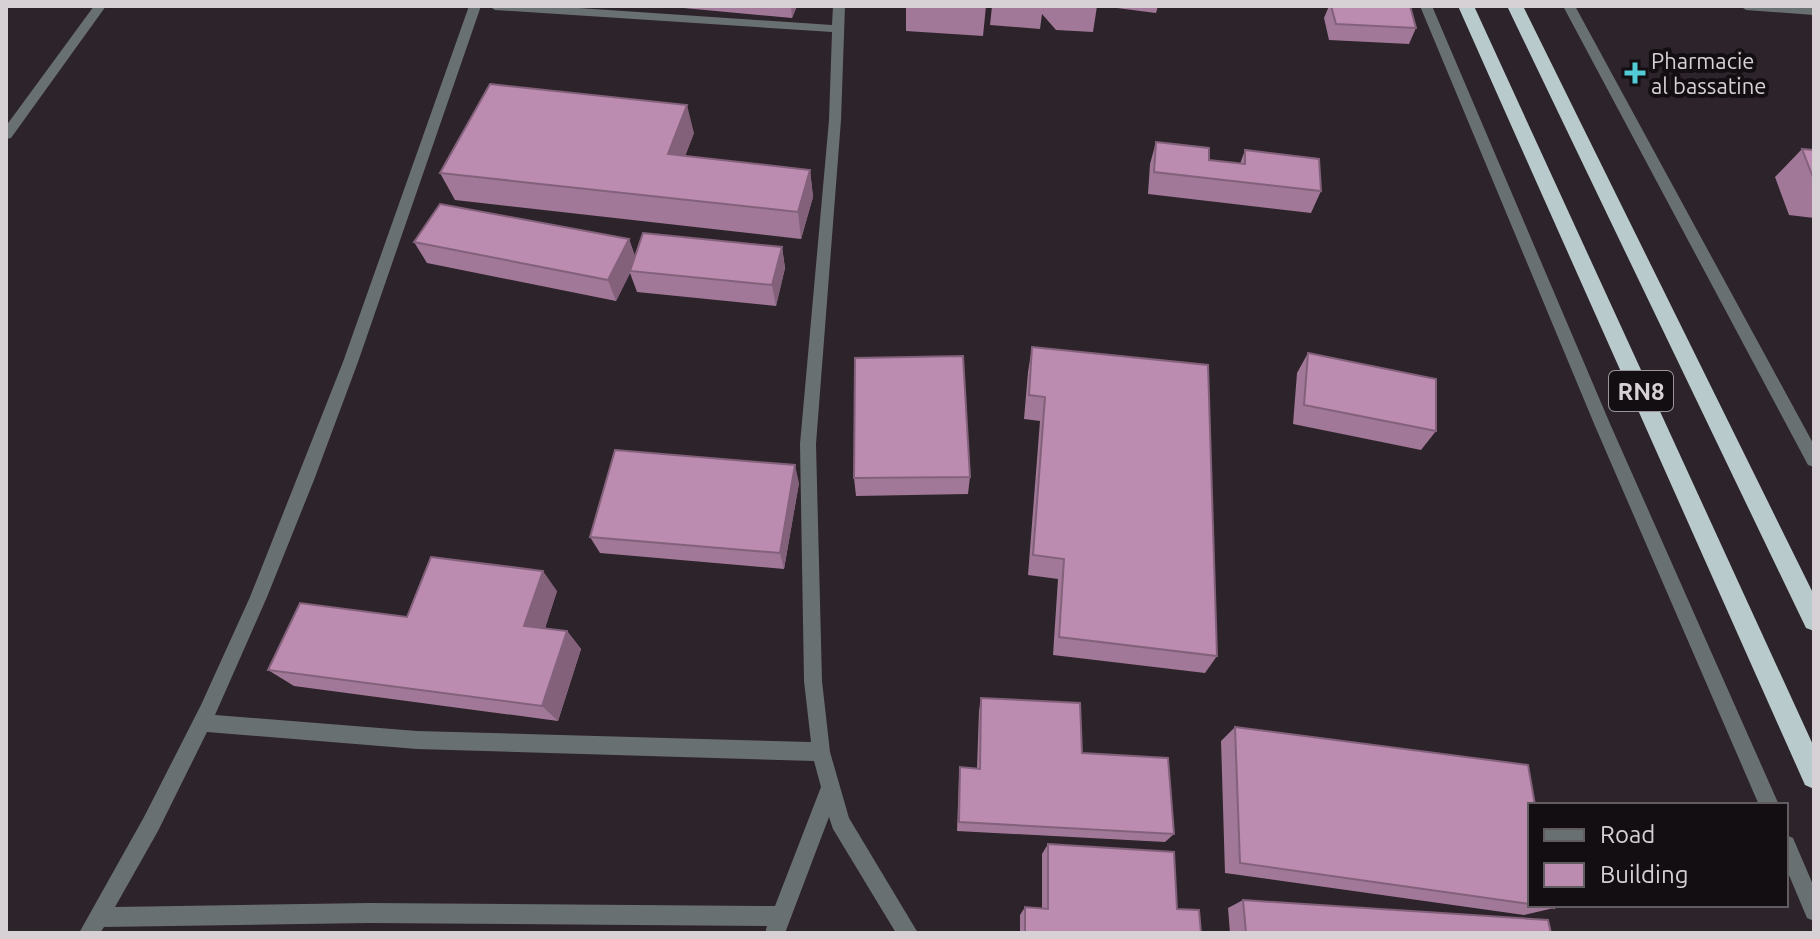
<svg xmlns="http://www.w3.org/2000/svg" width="1820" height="939" viewBox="0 0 1820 939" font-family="Ubuntu,sans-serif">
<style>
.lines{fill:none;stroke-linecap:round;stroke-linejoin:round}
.minor{fill:#697071;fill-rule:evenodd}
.trunk{fill:#b9cacc;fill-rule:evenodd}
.wall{fill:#a17897}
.shaded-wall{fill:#83617b}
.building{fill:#bb8bb0;stroke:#83617b;stroke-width:2}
.poi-dot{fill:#52cbd7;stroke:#120e11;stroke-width:3}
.labels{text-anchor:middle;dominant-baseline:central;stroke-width:8;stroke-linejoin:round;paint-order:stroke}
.far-poi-label{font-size:22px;fill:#d7d0d5;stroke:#120e11;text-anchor:start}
.shield{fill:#120e11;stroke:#9c969a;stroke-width:2}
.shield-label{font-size:24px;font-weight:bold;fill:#d7d0d5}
</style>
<rect width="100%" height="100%" fill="#2d232a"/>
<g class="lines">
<path class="minor" d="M94,6H106L11,138L6,139V126Z
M469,6H481L358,362L314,480L267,597L215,715L417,731L811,742L804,681L800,444L829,120L832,32L495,10L489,6H549L832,25L833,6H845L841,120L816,444L822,681L830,752L849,818L918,933H896L833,829L829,817L785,933H765L767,926L369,923L104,927L100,933H79L144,817L201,705L250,597L343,362ZM207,732L417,749L814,761L821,787L775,906L369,903L115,907L158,831Z
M1420,6H1432L1611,426L1779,805H1759L1595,426Z
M1563,6H1575L1814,445V467L1808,465Z
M1740,6L1814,7V15L1746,10Z
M1786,835L1793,838L1814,887V921L1807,918L1786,868Z"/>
<path class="trunk" d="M1458,6H1474L1814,747V789L1805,785Z
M1507,6H1523L1814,595V631L1806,628Z"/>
</g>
<path class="wall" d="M662,6H797L792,18Z
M906,6H986L983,36L906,31Z
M992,6H1097L1093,32L1056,30L1042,14L1040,29L990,25Z
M1109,6H1158L1156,13L1109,7Z
M1329,6H1410L1416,28L1409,44L1329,40L1324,18Z
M694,133L685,156L810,170L813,197L801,239L455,200L440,173Z
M1156,142L1209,160L1240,164L1245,150L1321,191L1311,213L1148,194L1150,164Z
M1802,149L1814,150V218L1789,215L1775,177Z
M629,239L635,256L782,247L785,268L776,306L637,292L630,273L616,301L427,263L414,242Z
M1032,347L1217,656L1205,673L1053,655L1058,579L1028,575L1040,421L1024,419L1028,372Z
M1308,353L1436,431L1421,450L1293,424L1297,373Z
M970,477L968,494L856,496L854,478Z
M799,483L784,569L600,553L590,537Z
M557,591L545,628L567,631L581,649L558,721L294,686L268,670L407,617Z
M981,698L1082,753L1174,834L1165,842L957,831L959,778L960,767L977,768L979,711Z
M1235,727L1530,805V905H1553L1554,908L1524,915L1225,873L1221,741Z
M1048,844L1177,909L1201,933H1020V915L1025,907L1042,908V854Z
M1243,900L1551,933H1230L1228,908Z"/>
<path class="shaded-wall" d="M791,6H797L792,18Z
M687,105L694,133L675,182L668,154Z
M810,170L813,197L801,239L798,212Z
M629,239L636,261L630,271V273L616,301L608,280Z
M782,247L785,268L776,306L772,285Z
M795,465L799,483L784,569L780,553Z
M543,571L557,591L540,644L524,626Z
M567,631L581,649L558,721L542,706Z"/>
<path class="building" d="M1331,6H1410L1416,28L1336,24Z
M490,84L687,105L668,154L810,170L798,212L440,173Z
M1156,142L1209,148V160L1245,164V150L1319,159L1321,191L1154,172Z
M1802,149L1814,150V180Z
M440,204L629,239L608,280L414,242Z
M643,233L782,247L772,285L630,271Z
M1032,347L1208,365L1217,656L1059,637L1064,559L1033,555L1045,397L1029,395Z
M1308,353L1436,379V431L1304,405Z
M963,356L970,477L854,478L855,358Z
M615,450L795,465L780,553L590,537Z
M431,557L543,571L524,626L567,631L542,706L268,670L300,603L407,617Z
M981,698L1080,703L1082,753L1168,758L1174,834L959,822L960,767L980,769Z
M1235,727L1528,765L1535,805H1530V904L1240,863Z
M1048,844L1174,852L1177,909L1199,910L1201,933H1025V907L1048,909Z
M1243,900L1548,920L1551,933H1246Z
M1536,905H1553L1554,908Z"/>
<path class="poi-dot" d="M1631 61h8v8h8v8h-8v8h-8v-8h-8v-8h8z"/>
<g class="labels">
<g class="far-poi-label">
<text x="1651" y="60">Pharmacie<tspan x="1651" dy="25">al bassatine</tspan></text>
</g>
<rect class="shield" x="1609" y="371" width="64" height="40" rx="6"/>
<g class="shield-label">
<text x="1641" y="391">RN8</text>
</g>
</g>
<rect width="1820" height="939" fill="none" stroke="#d7d0d5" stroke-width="16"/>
<rect x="1528" y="803" width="260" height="104" fill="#120e11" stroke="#615c5f" stroke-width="2"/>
<rect x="1544" y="829" width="40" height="12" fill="#697071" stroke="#615c5f" stroke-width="2"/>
<text x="1600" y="843" font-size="24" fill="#d7d0d5">Road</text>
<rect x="1544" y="863" width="40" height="24" fill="#bb8bb0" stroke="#615c5f" stroke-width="2"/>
<text x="1600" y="883" font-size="24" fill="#d7d0d5">Building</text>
</svg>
